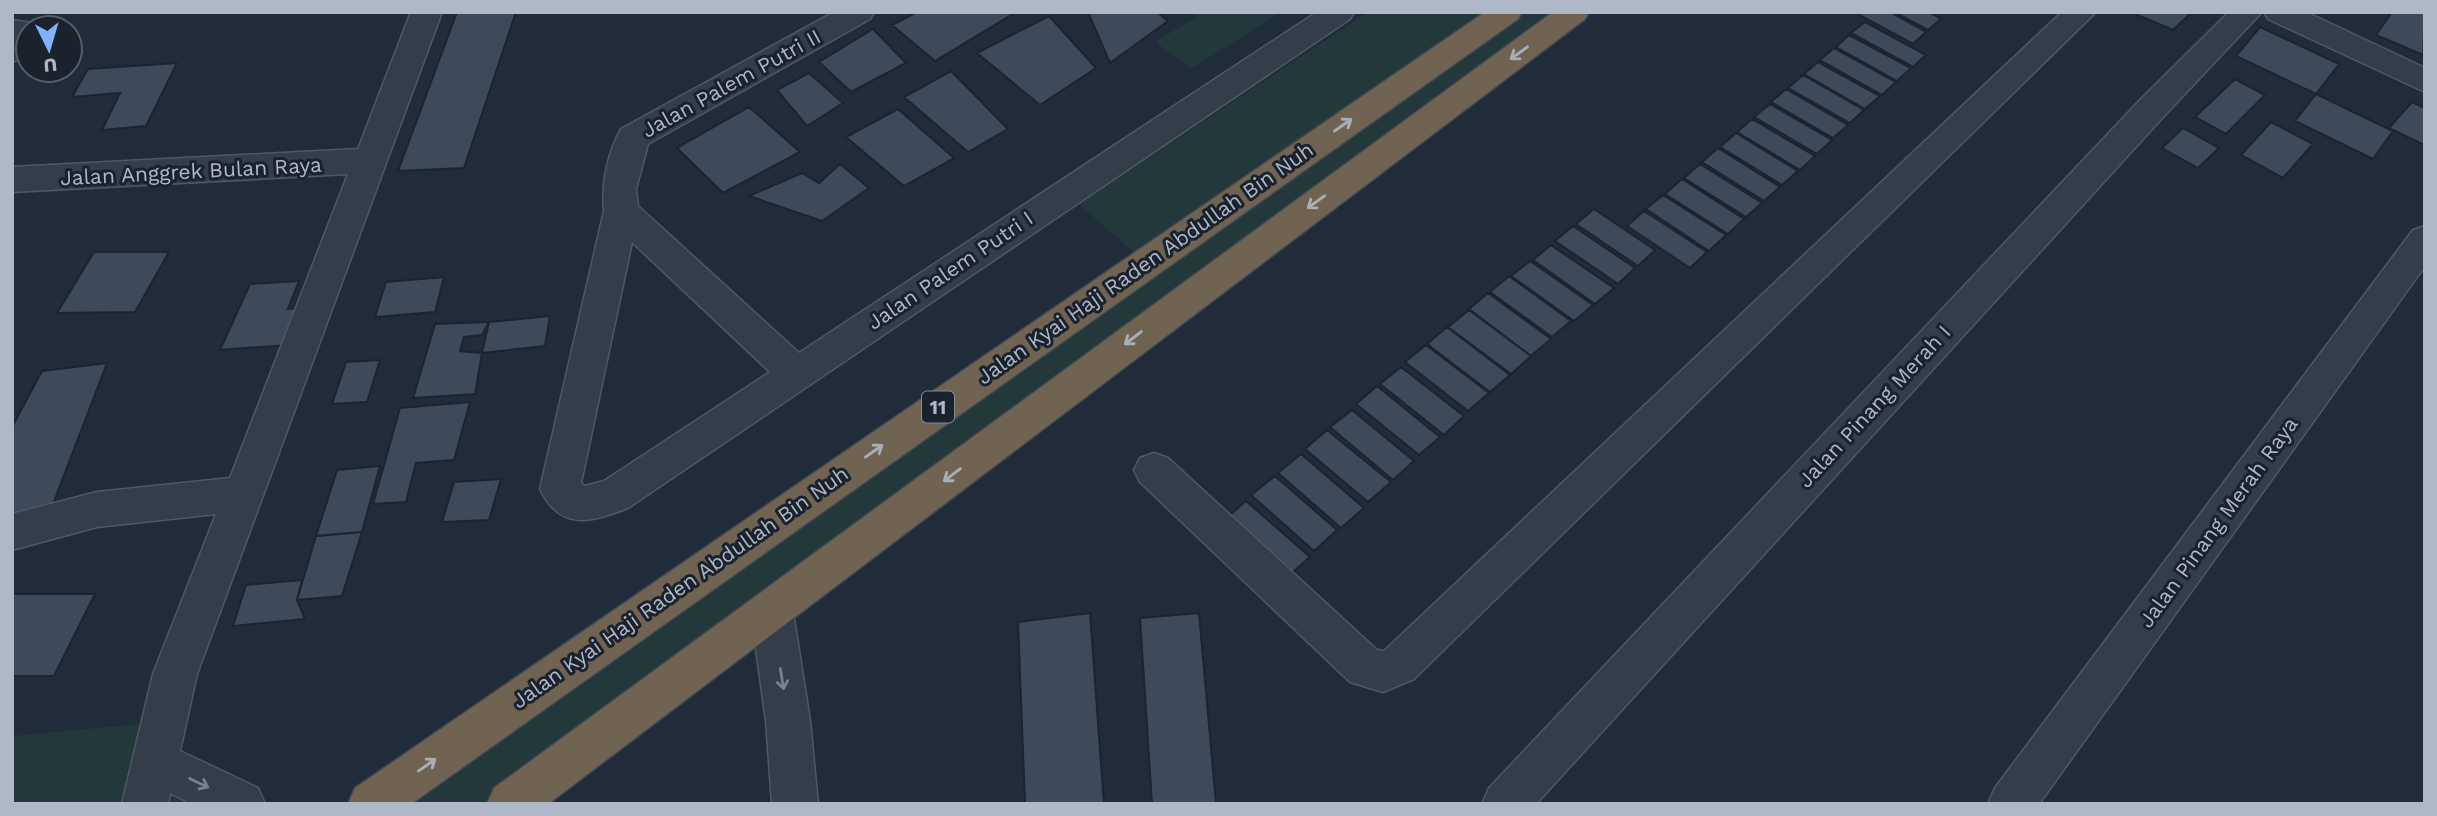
<svg xmlns="http://www.w3.org/2000/svg" width="2437" height="816" viewBox="0 0 2437 816" font-family="'Work Sans',sans-serif">
<style>
.green{fill:#22383a}
.building{fill:#3c4a59;stroke:#1b2430;stroke-width:2}
.lines{fill:none;stroke-linecap:round;stroke-linejoin:round}
.street-casing{stroke:#4f5864;stroke-width:3}
.highway-casing{stroke:#3f4854;stroke-width:3}
.street{fill:#343d4a;fill-rule:evenodd}
.highway{fill:#706351;fill-rule:evenodd}
.oneway{stroke:#a9b0ba}
.oneway2{stroke:#78818e}
.labels{text-anchor:middle;dominant-baseline:central;stroke-width:6;stroke-linejoin:round;paint-order:stroke}
.shield{fill:#1a222e;stroke:#828b98;stroke-width:2}
.shield-label{font-size:19px;font-weight:bold;fill:#afb8c6}
.street-label{font-size:21px;fill:#afb8c6;stroke:#1a222e}
</style>
<rect width="100%" height="100%" fill="#202c39"/>
<path class="green" d="M1190,12H1281L1191,69L1155,42L1196,17Z
M1368,12H1573L504,804H371L1144,262L1079,204Z
M162,722L157,763L242,804H12V736Z"/>
<path class="building" d="M457,12H516L464,168L398,171Z
M917,12H1016L935,61L892,25Z
M1088,12H1157L1168,21L1110,63Z
M1854,12H1890L1926,32L1913,44Z
M1894,12H1929L1941,19L1928,30Z
M2130,12H2192L2173,30Z
M2392,12H2425L2423,55L2376,35Z
M1049,16L1096,68L1040,105L977,53Z
M1865,22L1926,55L1913,67L1851,33Z
M2260,27L2339,64L2316,94L2236,56Z
M873,29L906,63L851,92L819,62Z
M1849,35L1911,68L1897,81L1836,47Z
M1834,48L1896,82L1882,95L1820,60Z
M1818,62L1880,96L1865,109L1804,74Z
M177,63L146,126L102,130L120,93L72,97L88,69Z
M951,71L1008,129L968,152L904,97Z
M809,73L843,103L807,126L777,90Z
M1803,75L1864,110L1850,123L1788,88Z
M2235,79L2265,95L2226,134L2195,117Z
M1786,89L1848,125L1833,138L1771,102Z
M2316,94L2393,131L2373,159L2295,121Z
M2412,102L2425,108L2424,145L2389,128Z
M1770,104L1832,140L1817,154L1754,117Z
M749,107L800,152L723,193L677,148Z
M898,109L954,158L904,186L846,137Z
M1752,119L1815,156L1800,170L1737,132Z
M2271,122L2313,144L2283,178L2241,155Z
M2183,128L2219,148L2198,168L2162,148Z
M1736,133L1798,171L1782,185L1720,147Z
M1718,148L1780,187L1764,201L1702,162Z
M840,164L869,188L822,221L749,196L802,173L819,183Z
M1700,164L1762,203L1746,217L1684,178Z
M1682,179L1744,219L1728,234L1665,194Z
M1663,195L1726,235L1709,251L1646,209Z
M1594,209L1655,250L1638,266L1576,224Z
M1644,211L1707,252L1690,268L1627,226Z
M1573,226L1635,268L1618,284L1555,241Z
M1551,245L1614,288L1595,304L1533,260Z
M94,252H169L135,312L57,313Z
M1530,261L1593,305L1574,321L1511,276Z
M1509,276L1571,321L1552,337L1490,292Z
M444,277L435,312L375,317L386,282Z
M299,281L288,309L302,308L288,345L220,350L250,284Z
M1488,293L1551,339L1531,356L1469,309Z
M1469,310L1531,356L1511,374L1448,327Z
M550,316L545,346L482,353L489,322Z
M489,322L482,335L464,337L460,351L482,353L475,394L413,398L435,324Z
M1447,327L1510,375L1490,392L1427,344Z
M1426,345L1489,393L1468,411L1405,362Z
M380,360L367,402L332,404L346,362Z
M107,363L50,512L12,523V427L42,371Z
M1401,367L1464,416L1444,435L1380,384Z
M1377,386L1440,437L1419,455L1356,404Z
M470,402L454,460L416,463L406,502L373,504L400,408Z
M1352,410L1414,461L1393,480L1330,427Z
M1327,430L1391,482L1368,502L1305,449Z
M1301,454L1364,508L1341,528L1278,473Z
M380,466L362,532L316,536L337,470Z
M1275,476L1337,530L1314,551L1251,495Z
M501,479L489,520L442,522L454,482Z
M1246,501L1310,557L1286,578L1223,521Z
M362,532L342,596L297,600L316,536Z
M302,580L297,600L305,619L233,626L246,585Z
M95,594L54,676H12L13,594Z
M1090,613L1104,804H1025L1018,622Z
M1199,613L1216,803L1152,804L1140,618Z"/>
<g class="lines">
<defs>
<path id="street" d="M411,12H442L197,674L180,751L258,788L265,804H192L170,793L168,804H122L153,674L216,514L97,527L12,550V514L97,492L230,478L348,174L12,192V167L358,149Z
M834,12H874L870,19L648,144L636,189L638,206L799,353L1317,12H1354L1350,19L628,508C591,522 561,532 540,489L604,211C601,184 608,152 621,129ZM632,242L770,372L604,481L585,486L581,483Z
M2062,12H2096L1414,679L1383,692L1350,682L1140,482L1134,470L1140,458L1154,453L1168,458L1377,650L1384,651Z
M2229,12H2262L2165,115L1536,804H1482L1489,788L2141,99Z
M2264,12H2306L2425,68V92L2268,19Z
M12,20L39,24L42,28H28C28,45 31,56 12,62Z
M2425,226V266L2039,804H1988L1995,788L2413,230Z
M772,593L787,598L793,612L810,721L818,804H772L766,721L751,612L757,598Z"/>
<path id="highway" d="M1485,12H1522L1518,19L411,804H348L355,788Z
M1553,12H1589L1585,19L548,804H487L494,788Z"/>
</defs>
<use href="#street" class="street-casing"/>
<use href="#highway" class="highway-casing"/>
<use href="#street" class="street"/>
<use href="#highway" class="highway"/>
</g>
<defs><path id="oneway-shaft" d="M-6 0H5M1.5-3L5.5 0L1.5 3" fill="none" stroke-width="1.6" stroke-linecap="round" stroke-linejoin="round" transform="scale(1.75)"/></defs>
<g class="oneway">
<use href="#oneway-shaft" transform="translate(1519 53) rotate(144)"/>
<use href="#oneway-shaft" transform="translate(1343 125) rotate(-35)"/>
<use href="#oneway-shaft" transform="translate(1316 202) rotate(144)"/>
<use href="#oneway-shaft" transform="translate(1133 338) rotate(143)"/>
<use href="#oneway-shaft" transform="translate(874 451) rotate(-35)"/>
<use href="#oneway-shaft" transform="translate(952 475) rotate(143)"/>
<use href="#oneway-shaft" transform="translate(427 765) rotate(-35)"/>
</g>
<g class="oneway2">
<use href="#oneway-shaft" transform="translate(782 679) rotate(81)"/>
<use href="#oneway-shaft" transform="translate(199 783) rotate(26)"/>
</g>
<g class="labels">
<rect class="shield" x="922" y="391.5" width="32" height="31" rx="5"/>
<g class="shield-label">
<text x="938" y="407">11</text>
</g>
<g class="street-label">
<text transform="translate(731 83) rotate(-29)">Jalan Palem Putri II</text>
<text transform="translate(191 171) rotate(-3)">Jalan Anggrek Bulan Raya</text>
<text transform="translate(1145 263) rotate(-35)">Jalan Kyai Haji Raden Abdullah Bin Nuh</text>
<text transform="translate(950 270) rotate(-34)">Jalan Palem Putri I</text>
<text transform="translate(1874 406) rotate(-47)">Jalan Pinang Merah I</text>
<text transform="translate(2218 522) rotate(-54)">Jalan Pinang Merah Raya</text>
<text transform="translate(680 587) rotate(-35)">Jalan Kyai Haji Raden Abdullah Bin Nuh</text>
</g>
</g>
<rect width="2437" height="816" fill="none" stroke="#afb8c6" stroke-width="28"/>
<g transform="translate(49 49) rotate(175)"><circle r="33" fill="#1a222e" stroke="#565e6b" stroke-width="2"/>
<path d="M0-5L12 26L0 18L-12 26Z" fill="#80b1fa"/>
<text y="-10" font-size="19" font-weight="bold" text-anchor="middle" fill="#afb8c6">U</text>
</g>
</svg>
